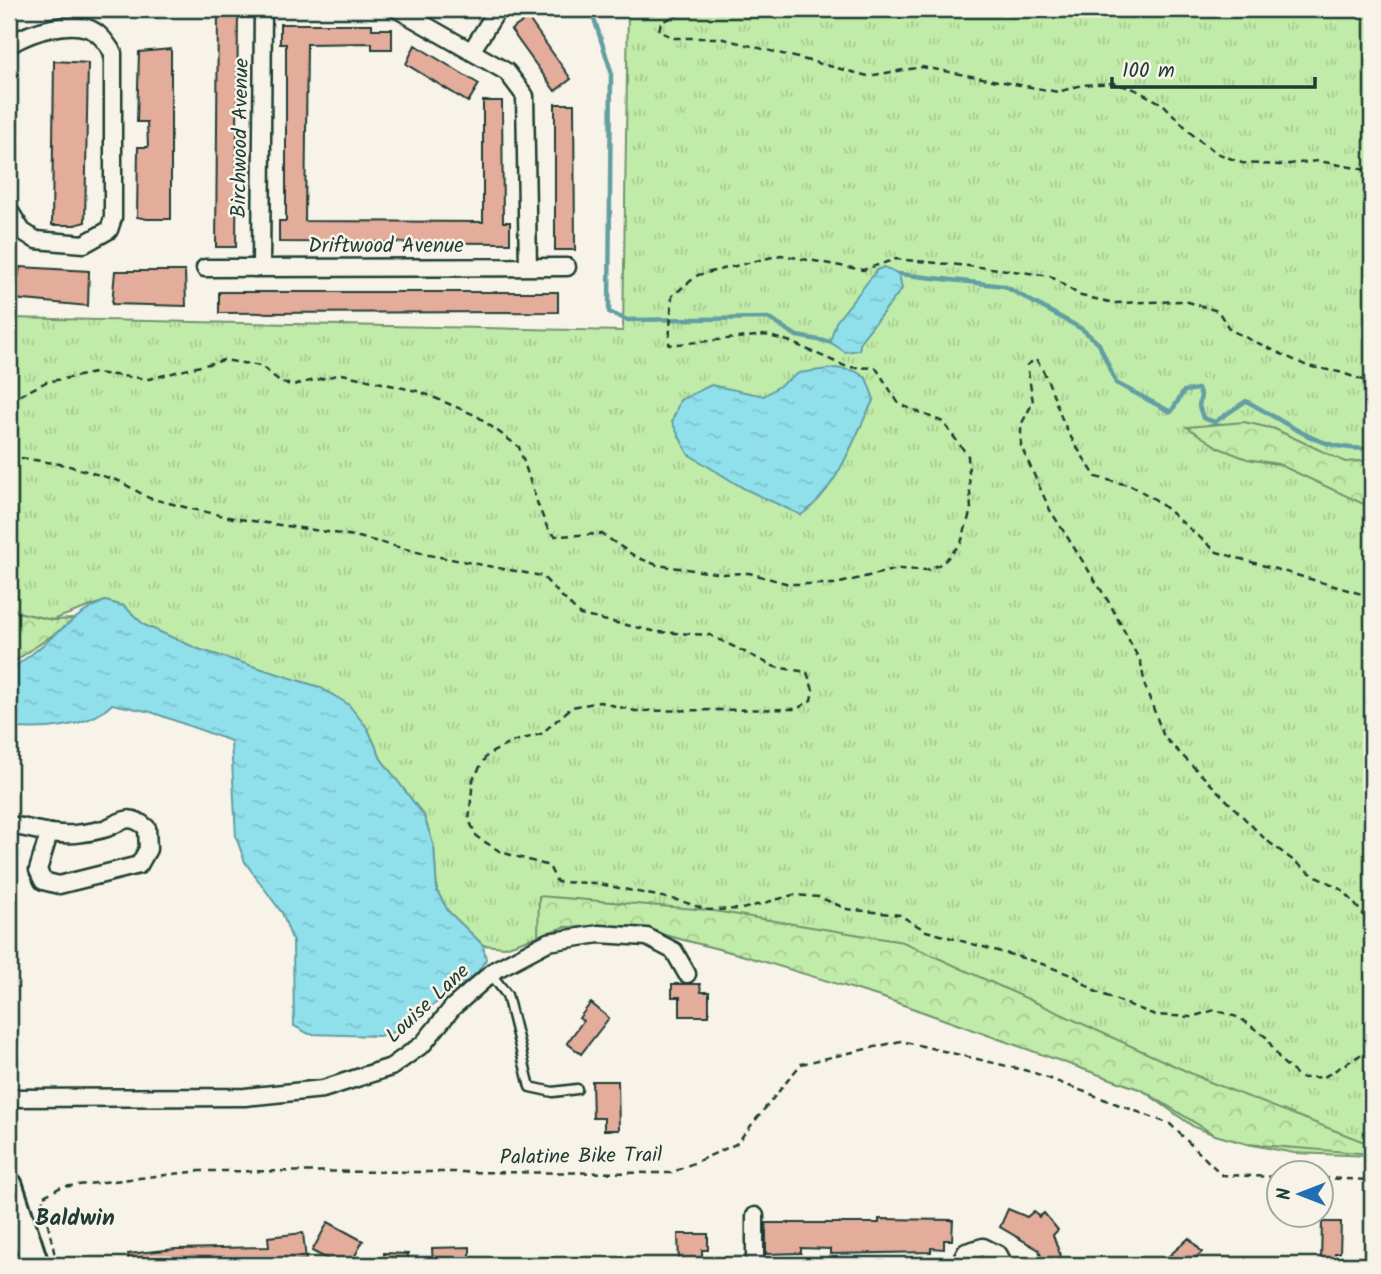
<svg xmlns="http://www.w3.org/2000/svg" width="1381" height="1274" viewBox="0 0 1381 1274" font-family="Kalam,sans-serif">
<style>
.grass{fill:url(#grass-tufts);stroke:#70946e;stroke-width:2}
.forest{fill:url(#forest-crowns);stroke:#70946e;stroke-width:2}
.water{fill:url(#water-ripples);stroke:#639fa2;stroke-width:2}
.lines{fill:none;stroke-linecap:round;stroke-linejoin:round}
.stream{stroke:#639fa2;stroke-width:4.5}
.building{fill:#e4ac9b;stroke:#1f3d34;stroke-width:2}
.service-casing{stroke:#1f3d34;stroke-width:13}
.minor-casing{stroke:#1f3d34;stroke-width:21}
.primary-casing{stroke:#1f3d34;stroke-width:32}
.path{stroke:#1f3d34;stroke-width:2.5;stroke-dasharray:7 5;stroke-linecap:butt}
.service{stroke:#f7f3e8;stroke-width:8}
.minor{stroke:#f7f3e8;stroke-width:16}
.primary{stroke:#f7f3e8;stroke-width:26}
.labels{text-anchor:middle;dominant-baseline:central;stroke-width:5;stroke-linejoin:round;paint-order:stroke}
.street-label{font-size:21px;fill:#1f3d34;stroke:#f7f3e8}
.neighbourhood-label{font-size:23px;font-weight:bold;fill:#1f3d34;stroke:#f7f3e8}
</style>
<defs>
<pattern id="grass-tufts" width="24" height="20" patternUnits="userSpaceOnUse" patternTransform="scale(1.75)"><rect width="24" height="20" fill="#c1eba8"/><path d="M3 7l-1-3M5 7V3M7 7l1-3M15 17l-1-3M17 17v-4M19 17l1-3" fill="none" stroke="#a5ca91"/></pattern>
<pattern id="forest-crowns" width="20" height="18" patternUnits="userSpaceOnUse" patternTransform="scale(1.75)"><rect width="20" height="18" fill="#c1eba8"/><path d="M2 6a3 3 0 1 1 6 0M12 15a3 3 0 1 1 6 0" fill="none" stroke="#a5ca91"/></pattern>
<pattern id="water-ripples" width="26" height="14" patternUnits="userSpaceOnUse" patternTransform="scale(1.75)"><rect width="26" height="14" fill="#90e0ec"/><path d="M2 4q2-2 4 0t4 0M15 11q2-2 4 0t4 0" fill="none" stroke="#7cc1cb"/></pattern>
</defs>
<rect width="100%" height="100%" fill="#f7f3e8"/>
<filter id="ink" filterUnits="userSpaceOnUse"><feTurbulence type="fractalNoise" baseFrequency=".0143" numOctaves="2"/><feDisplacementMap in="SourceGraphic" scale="14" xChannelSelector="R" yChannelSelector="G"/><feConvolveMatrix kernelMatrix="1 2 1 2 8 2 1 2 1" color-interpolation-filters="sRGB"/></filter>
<g filter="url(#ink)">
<path class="grass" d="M628,9H1372V1156L1294,1153L1247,1144L1229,1135H1215L1194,1127L1142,1090L884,998L777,964L630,926L564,927L505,947L483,945L448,911L437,891L434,847L424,816L381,759L368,729L319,687L198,649L144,625L124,606L105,601L52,620L17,612L9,599V318L623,331Z"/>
<path class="forest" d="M1244,422L1275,429L1345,462L1372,460V508L1278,464L1247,459L1219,448L1187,427Z
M9,599L17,612L52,620L76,619L9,665Z
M539,896L708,910L903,942L1210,1082L1372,1145V1154L1247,1144L1215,1135L1142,1090L884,998L738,954L630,926L564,927L538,936Z"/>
<path class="water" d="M884,267L899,274L902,289L861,340L859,350L845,352L830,342L836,322L877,270Z
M835,368L855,371L866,378L874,399C853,438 839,489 801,515L745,489L688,454L672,422L680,400L711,385L764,396L799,373Z
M105,601L124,606L144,625L198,649L319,687L348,704L368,729L381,759L424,816L434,847L437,891L448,911L483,945L486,959L476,975L394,1032L379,1036L309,1034L294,1026L293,942L282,913L245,862L236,837L231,741L151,712L112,704C89,728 40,731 9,727V670C43,650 69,616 105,601Z"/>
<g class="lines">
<path class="stream" d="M591,9L611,71L609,312L627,320L768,318L797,336L830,342
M899,274L1004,286L1082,329L1099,344L1116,383L1171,412L1184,391L1198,389L1201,395L1199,406L1203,418L1215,422L1246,401C1289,423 1320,453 1372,448"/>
</g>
<path class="building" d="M218,9H238L236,247H216Z
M528,18L571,79L555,91L511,30Z
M280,24H372V29H392V49H372V43L307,44L305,221L483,222V101H502L503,222H510V243L279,242V221H286V44H280Z
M415,45L479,84L468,102L406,64Z
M171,49V219H147L137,217L138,147H148L147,122H137L139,52Z
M54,61L88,63L85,222L75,225H52Z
M555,104H574L575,250H555Z
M20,267L89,271L88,306L14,299Z
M115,271H185L186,306L112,304Z
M219,292H558V312L219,313Z
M672,984H700L701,992H709V1016H680V997H672Z
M591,1003L609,1018L581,1054L567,1043L583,1021L579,1018Z
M592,1081H618L619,1130H604V1118H593Z
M1008,1209L1027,1217L1034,1211L1039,1217L1044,1213L1058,1230L1053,1235L1064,1265H1044L1039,1250L1000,1227Z
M879,1219L953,1220L952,1240H944V1249L931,1248V1252L830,1254V1249L801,1248V1253L766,1254V1223H879Z
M328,1222L363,1241L350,1265H339L312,1251Z
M1322,1222H1341L1340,1253H1335V1260H1321Z
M303,1233L306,1260L286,1262V1265H129L128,1254L176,1249L269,1247L268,1237Z
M678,1234H708V1250H702V1265H679Z
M1189,1238L1202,1252L1188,1265H1159Z
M470,1247V1265H433L432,1248Z
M384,1253L408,1254V1265H384Z"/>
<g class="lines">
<defs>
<path id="service" d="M491,974L507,995L530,1087L553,1092L577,1089"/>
<path id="minor" d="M397,9L507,72L525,96L528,267
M9,45C30,32 78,15 99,35C105,40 109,47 113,53V218L109,230L84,244L36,240L22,231L9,210
M472,50L498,9
M205,268L567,267
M261,268L263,9
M9,825C31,828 52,836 75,834C84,833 98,831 107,828C124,820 130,813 147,828L148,849L139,865L59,885L43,881L38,870L49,834
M9,1098L245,1097L323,1089L391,1067L423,1044L453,1007L495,970L548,942L599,934L647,937L674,951L687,974
M755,1216V1265
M959,1265L966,1252L983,1247L999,1255L1004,1265"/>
<path id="primary" d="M9,1186L35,1265"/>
</defs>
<use href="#service" class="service-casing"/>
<use href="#minor" class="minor-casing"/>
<use href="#primary" class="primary-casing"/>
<path class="path" d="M693,9L661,22L659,31L674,38H720L868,76L922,67L1058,92L1082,85L1114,83L1134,89L1163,104L1195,137L1217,153L1242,163L1279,165L1319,161L1372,171
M9,401L46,382L95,373L149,379L224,360L261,366L282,383L293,385L342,374L421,392L477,416L519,447L538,505L547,527L555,536L602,534L636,557L657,565L722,574L749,573L789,584H836L897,569L927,570L943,563L961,543L971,510L968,456L943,422L899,404L876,368L847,367L788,341L765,335L669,345L672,296L698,275L781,255L863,270L896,259L1000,269L1050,276L1081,296L1115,303L1185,301L1218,311L1230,330L1307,366L1339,372L1372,383
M9,456L66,465L119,481L149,498L188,508L233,518L355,536L429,555L542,576L580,615L658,632L710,635L775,667L807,672L813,690L811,700L797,709L635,711L600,702L572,707L541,734L512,742L487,755L473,779L469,820L477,837L501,852L549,866L557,882L595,883L681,901L708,910L742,909L793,895L819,897L847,909L900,915L926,931L1037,962L1076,977L1094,991L1155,1015L1191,1017L1215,1010L1240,1018L1266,1037L1281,1061L1301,1078L1324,1077L1372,1048
M1372,597L1217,552L1156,500L1132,486L1096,477C1083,457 1069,437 1060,414C1052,392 1049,379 1036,359L1027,365L1033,402L1021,425V446L1050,510L1110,604L1141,663L1145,686L1164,737L1266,840L1307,871L1344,891L1372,925
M1322,1178L1372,1180
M57,1265L42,1197L61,1187L200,1171L671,1173L736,1144L801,1064L901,1041L1032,1072L1170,1124L1222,1175L1280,1177"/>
<use href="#service" class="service"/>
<use href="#minor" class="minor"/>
<use href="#primary" class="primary"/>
</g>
</g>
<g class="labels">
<g class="street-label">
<text transform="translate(241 138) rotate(-89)">Birchwood Avenue</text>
<text x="386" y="246">Driftwood Avenue</text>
<text transform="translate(428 1004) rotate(-43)">Louise Lane</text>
<text transform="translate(581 1157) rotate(-1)">Palatine Bike Trail</text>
</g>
<g class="neighbourhood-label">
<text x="75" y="1219">Baldwin</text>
</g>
</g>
<rect width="1381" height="1274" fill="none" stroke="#f7f3e8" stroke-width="35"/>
<rect x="18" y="18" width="1346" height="1239" fill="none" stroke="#1f3d34" stroke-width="2.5" filter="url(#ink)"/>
<g transform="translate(1300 1194) rotate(270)"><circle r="33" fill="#f7f3e8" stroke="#a1aaa0" stroke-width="2"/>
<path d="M0-5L12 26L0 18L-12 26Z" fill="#1f6fb2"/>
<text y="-10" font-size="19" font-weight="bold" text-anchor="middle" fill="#1f3d34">N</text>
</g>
<path d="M1112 77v10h203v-10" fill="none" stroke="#1f3d34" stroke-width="3.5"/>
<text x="1122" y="77" font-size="21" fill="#1f3d34" stroke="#f7f3e8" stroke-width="5" paint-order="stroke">100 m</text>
</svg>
